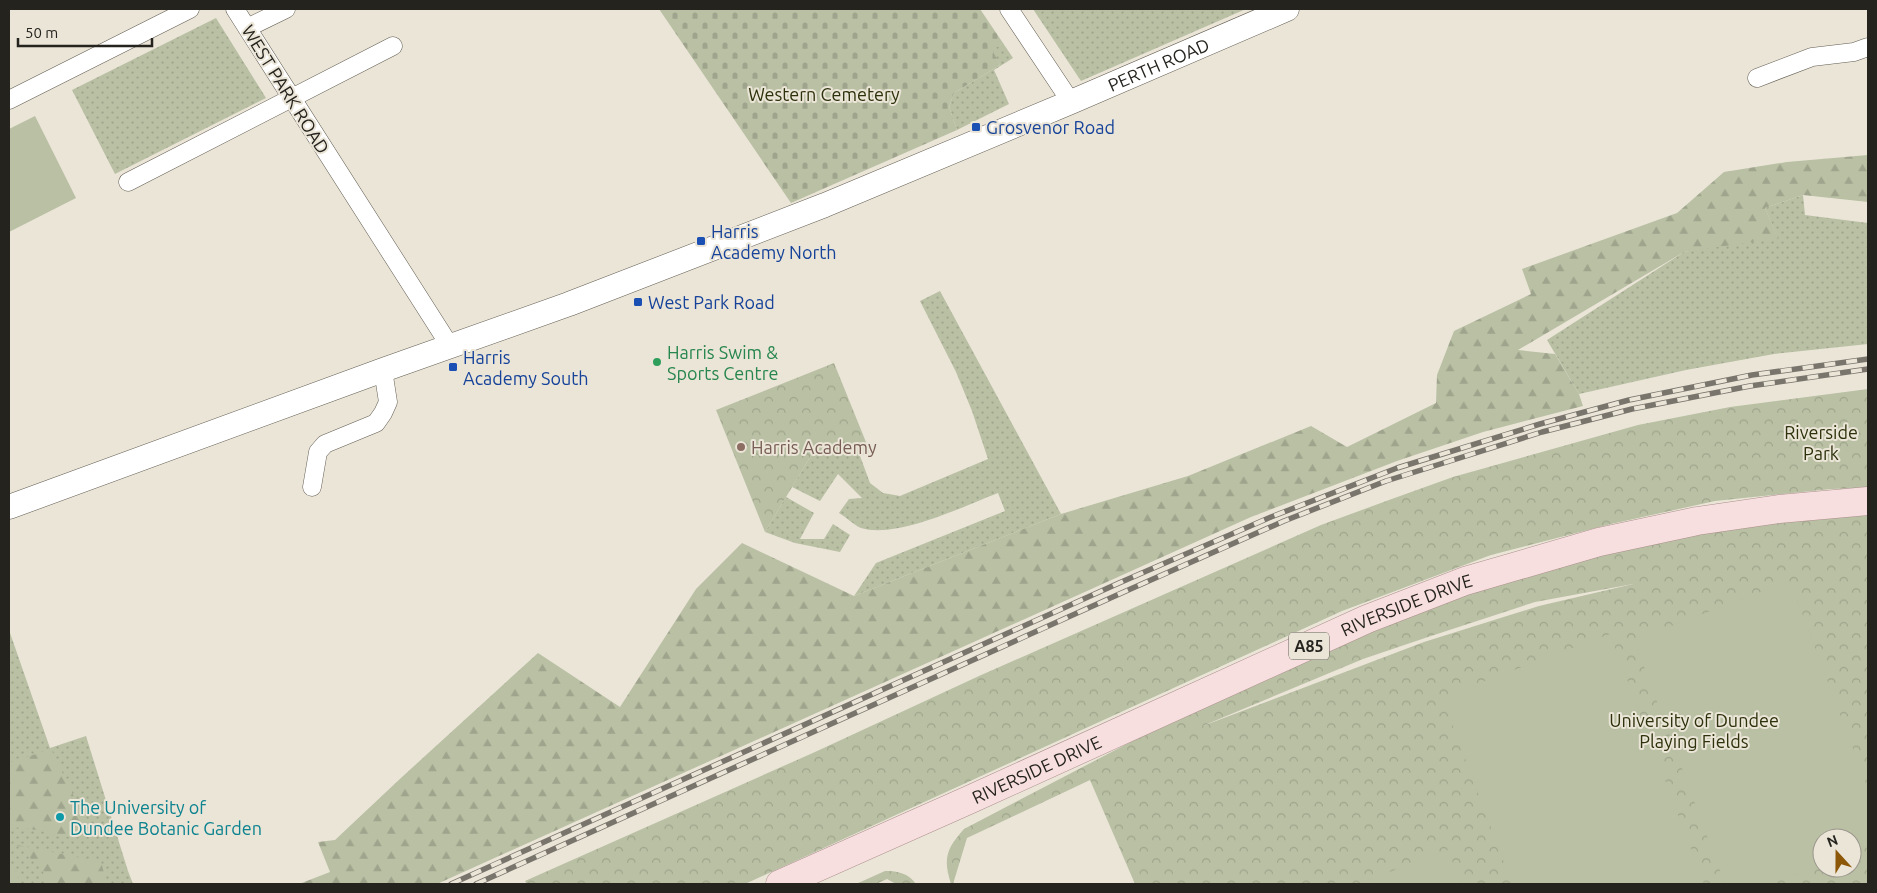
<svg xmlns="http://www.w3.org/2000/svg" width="1877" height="893" viewBox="0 0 1877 893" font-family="Ubuntu,sans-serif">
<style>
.grass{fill:url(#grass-dots)}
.forest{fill:url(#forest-firs)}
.cemetery{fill:url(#cemetery-stones)}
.park{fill:url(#park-crowns);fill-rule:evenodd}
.pitch{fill:#b9c0a3}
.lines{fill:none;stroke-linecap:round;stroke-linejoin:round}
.street-casing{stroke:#625d52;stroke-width:19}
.secondary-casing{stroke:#625d52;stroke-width:25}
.primary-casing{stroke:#ab8f8d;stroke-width:29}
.street{stroke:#fff;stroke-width:18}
.secondary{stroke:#fff;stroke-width:24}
.primary{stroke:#f8dfdf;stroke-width:28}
.rail-casing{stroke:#79756d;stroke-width:5.5}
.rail{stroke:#ebe5d8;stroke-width:4;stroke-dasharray:11;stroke-linecap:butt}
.transit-dot{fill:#1a4fb4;stroke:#ebe5d8;stroke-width:2}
.leisure-dot{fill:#2e9e5b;stroke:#ebe5d8;stroke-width:2}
.education-dot{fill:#8d6e63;stroke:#ebe5d8;stroke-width:2}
.culture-dot{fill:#0f9aa8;stroke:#ebe5d8;stroke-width:2}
.labels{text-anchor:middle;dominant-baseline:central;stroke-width:4;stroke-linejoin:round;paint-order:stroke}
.shield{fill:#ebe5d8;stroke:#605d56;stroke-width:1}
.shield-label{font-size:16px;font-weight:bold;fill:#25231e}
.street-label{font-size:18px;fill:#25231e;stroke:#ebe5d8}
.park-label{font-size:18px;fill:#2c320b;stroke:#ebe5d8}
.transit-label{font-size:18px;fill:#164399;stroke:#ebe5d8;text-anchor:start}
.leisure-label{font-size:18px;fill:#27864d;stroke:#ebe5d8;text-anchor:start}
.education-label{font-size:18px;fill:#785e54;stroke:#ebe5d8;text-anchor:start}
.culture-label{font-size:18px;fill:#0d838f;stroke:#ebe5d8;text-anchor:start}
</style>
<defs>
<pattern id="grass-dots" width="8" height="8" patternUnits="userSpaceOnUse" patternTransform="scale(1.25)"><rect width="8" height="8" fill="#b9c0a3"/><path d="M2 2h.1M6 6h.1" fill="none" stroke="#9fa58c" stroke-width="1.8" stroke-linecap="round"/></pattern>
<pattern id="forest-firs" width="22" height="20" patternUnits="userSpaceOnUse" patternTransform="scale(1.25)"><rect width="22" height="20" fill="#b9c0a3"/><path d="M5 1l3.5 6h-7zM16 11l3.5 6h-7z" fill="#9fa58c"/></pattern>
<pattern id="cemetery-stones" width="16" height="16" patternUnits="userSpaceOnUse" patternTransform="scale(1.25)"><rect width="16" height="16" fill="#b9c0a3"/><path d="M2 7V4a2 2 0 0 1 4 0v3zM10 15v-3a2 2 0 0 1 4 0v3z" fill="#9fa58c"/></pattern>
<pattern id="park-crowns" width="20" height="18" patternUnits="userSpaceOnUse" patternTransform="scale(1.25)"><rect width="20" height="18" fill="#b9c0a3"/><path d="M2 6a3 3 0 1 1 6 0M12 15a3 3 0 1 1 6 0" fill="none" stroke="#9fa58c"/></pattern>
</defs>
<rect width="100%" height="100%" fill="#ebe5d8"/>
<path class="grass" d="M1033,9H1246L1081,81Z
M216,18L266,98L115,174L72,90Z
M1003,43L1013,58L994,70L1009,104L957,130L949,107L954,93L1000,65L991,50Z
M1803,195L1805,215L1868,223V344L1774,354L1686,370L1579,394L1547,340L1684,252L1776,234L1765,208Z
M940,291L1061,514L854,596L876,563L1005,511L998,493C964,506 897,539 861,528C854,525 846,517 839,513L849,499L862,498L838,474L820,501L792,487L812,454L827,443L846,445L860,456L870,483L883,493L900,496L988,459L972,411L956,372L920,301Z
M786,497L814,513L800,539H824L833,524L850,535L840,552L795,543L765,532Z
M9,630L50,748L86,736L128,871L133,884H9Z"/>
<path class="forest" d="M1868,155V202L1803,195L1765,208L1778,238L1684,252L1518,350L1555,354L1579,394L1583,406L1483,432L1397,461L1251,517L437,884H299L330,872L318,842L335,840L402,777L538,653L620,707L696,589L742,543L854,596L1061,514L1188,476L1311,426L1347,447L1436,403L1437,375L1454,331L1531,294L1522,269L1677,213L1724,172L1787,162Z
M51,749L86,822L80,837C56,839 33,825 9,828V763Z
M17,845L101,862L107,884H46L43,871Z
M9,861L15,868L21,884H9Z"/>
<path class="cemetery" d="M659,9H980L1003,43L992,50L1000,65L954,93L949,107L957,130L791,203Z"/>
<path class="park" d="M834,363L870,452L860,456L846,445L827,443L812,454L765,532L716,410Z
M1868,389V488L1831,489L1715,501L1611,524L1491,555L1342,611L745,884H527L525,881L815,752L979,676L1321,525L1389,500L1453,477L1638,425L1730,407Z
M1841,513H1868V884H1135L1090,780L967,838L953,884H951C943,859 946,849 964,829L1192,710L1378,627L1462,594L1586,557L1701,532ZM1633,584L1539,606L1424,642L1200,727L1363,659L1428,637L1535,602ZM1822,838H1852V868H1822Z
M885,871C898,871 908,873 916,884H896L887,879L876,884H856Z"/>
<path class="pitch" d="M35,116L76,198L9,232V129Z
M1790,581L1868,789V847L1852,853V838H1822V865L1770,884H1725L1634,640Z
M1610,634L1704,884H1512L1442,697Z
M1448,850L1461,884H1358Z"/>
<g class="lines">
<defs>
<path id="street" d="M235,9L450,346
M1009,9L1071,102
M247,28L286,9
M1757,78L1812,57L1854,52L1868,47
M9,100L190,9
M128,182L393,46
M312,487L318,452L325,444L376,423L383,413L388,402L383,370"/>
<g id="secondary">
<path id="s1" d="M9,507L383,370L569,304L825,205L1071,102L1287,9"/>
</g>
<g id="primary">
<path id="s2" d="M780,884L971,799L1367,619L1465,581L1599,542L1697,521L1779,509L1868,501"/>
</g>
</defs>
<use href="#street" class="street-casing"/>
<use href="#secondary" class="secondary-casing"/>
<use href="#primary" class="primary-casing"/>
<use href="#street" class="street"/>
<use href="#secondary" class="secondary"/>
<use href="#primary" class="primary"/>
<defs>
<path id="rail" d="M451,884L1119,583L1271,517L1397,468L1540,424L1629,400L1752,375L1868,359
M476,884L1126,591L1284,521L1386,481L1542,432L1632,409L1750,386L1868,369"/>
</defs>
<use href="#rail" class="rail-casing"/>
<use href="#rail" class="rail"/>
</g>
<g class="transit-dot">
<rect x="971" y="122" width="10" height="10" rx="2.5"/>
<rect x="696" y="236" width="10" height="10" rx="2.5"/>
<rect x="633" y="297" width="10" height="10" rx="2.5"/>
<rect x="448" y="362" width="10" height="10" rx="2.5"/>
</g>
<circle class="leisure-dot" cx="657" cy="362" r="5"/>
<circle class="education-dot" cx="741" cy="447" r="5"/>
<circle class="culture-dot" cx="60" cy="817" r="5"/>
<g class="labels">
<rect class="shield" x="1289" y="632.5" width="40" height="27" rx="4"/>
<g class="shield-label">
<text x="1309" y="646">A85</text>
</g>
<g class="street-label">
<text stroke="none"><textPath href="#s1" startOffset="1232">PERTH ROAD</textPath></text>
<text transform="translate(286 89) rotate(58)">WEST PARK ROAD</text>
<text stroke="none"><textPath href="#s2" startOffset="686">RIVERSIDE DRIVE</textPath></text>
<text stroke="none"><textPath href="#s2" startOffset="281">RIVERSIDE DRIVE</textPath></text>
</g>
<g class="park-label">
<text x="824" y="94">Western Cemetery</text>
<text x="1821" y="432">Riverside<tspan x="1821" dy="21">Park</tspan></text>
<text x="1694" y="720">University of Dundee<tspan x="1694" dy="21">Playing Fields</tspan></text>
</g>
<g class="transit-label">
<text x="986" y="127">Grosvenor Road</text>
<text x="711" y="231">Harris<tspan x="711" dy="21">Academy North</tspan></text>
<text x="648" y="302">West Park Road</text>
<text x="463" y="357">Harris<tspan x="463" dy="21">Academy South</tspan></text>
</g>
<g class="leisure-label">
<text x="667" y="352">Harris Swim &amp;<tspan x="667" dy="21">Sports Centre</tspan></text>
</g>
<g class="education-label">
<text x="751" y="447">Harris Academy</text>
</g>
<g class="culture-label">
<text x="70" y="807">The University of<tspan x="70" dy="21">Dundee Botanic Garden</tspan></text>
</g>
</g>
<rect width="1877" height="893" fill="none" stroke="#25231e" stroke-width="20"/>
<g transform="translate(1837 853) rotate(339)"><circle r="24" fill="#ebe5d8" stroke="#9c978e"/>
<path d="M0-4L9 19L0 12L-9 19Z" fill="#8c5706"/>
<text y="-8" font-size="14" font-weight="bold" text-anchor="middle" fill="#25231e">N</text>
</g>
<path d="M18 38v8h134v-8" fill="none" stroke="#25231e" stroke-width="2.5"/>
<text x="25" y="38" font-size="15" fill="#25231e" stroke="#ebe5d8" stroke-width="4" paint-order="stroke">50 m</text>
</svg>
